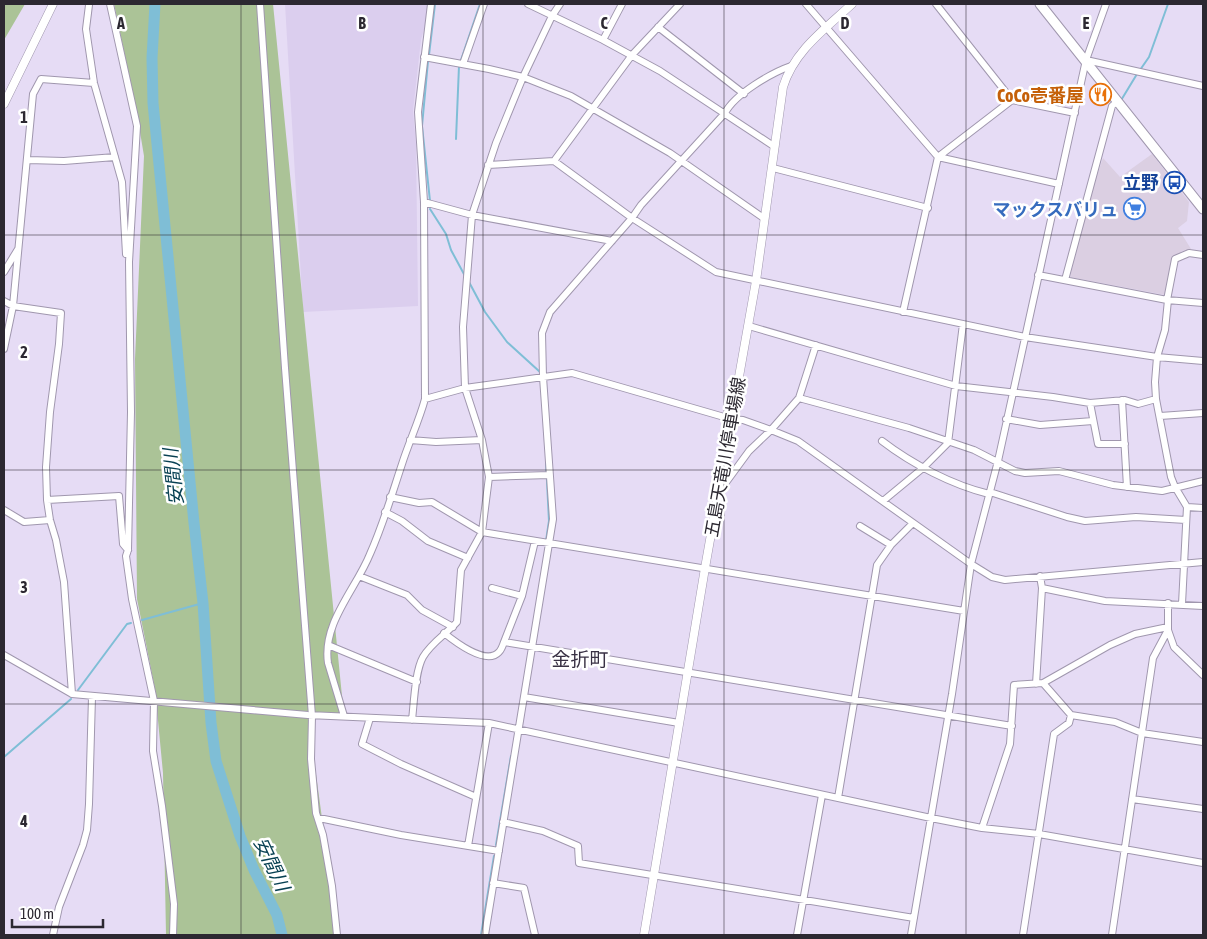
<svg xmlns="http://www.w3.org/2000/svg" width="1207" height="939" viewBox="0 0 1207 939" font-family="'Asap Condensed','Noto Sans JP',sans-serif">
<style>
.commercial{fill:#dbcfe2}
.built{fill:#dbceee}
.green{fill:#abc397}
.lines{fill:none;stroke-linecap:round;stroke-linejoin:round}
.stream{stroke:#7fbed6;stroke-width:2}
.river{stroke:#7fbed6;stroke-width:11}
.minor-casing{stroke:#a097ae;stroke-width:8}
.major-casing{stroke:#a097ae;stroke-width:9}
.highway-casing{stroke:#a097ae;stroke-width:11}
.minor{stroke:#fff;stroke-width:6}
.major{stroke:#fff;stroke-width:8}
.highway{stroke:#fff;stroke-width:9}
.grid{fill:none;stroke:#2c2831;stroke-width:1;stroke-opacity:0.55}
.labels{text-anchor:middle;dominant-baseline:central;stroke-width:5;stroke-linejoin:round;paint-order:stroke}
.food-label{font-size:18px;font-weight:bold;fill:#c56008;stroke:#fff;text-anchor:end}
.transit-label{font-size:18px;font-weight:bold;fill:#164399;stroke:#fff;text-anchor:end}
.shop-label{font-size:18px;font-weight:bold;fill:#366cbe;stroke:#fff;text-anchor:end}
.street-label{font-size:18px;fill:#2c2831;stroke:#fff}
.water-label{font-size:19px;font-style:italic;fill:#084153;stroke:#fff}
.neighbourhood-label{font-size:19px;fill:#393144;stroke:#fff}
.grid-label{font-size:16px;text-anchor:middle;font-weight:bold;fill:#2c2831;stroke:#fff;stroke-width:5;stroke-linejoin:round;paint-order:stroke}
</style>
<rect width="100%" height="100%" fill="#e6dcf5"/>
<path class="commercial" d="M1152,154L1189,202L1187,221L1178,228L1191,249L1182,251L1173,259L1165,295L1070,277L1087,205L1103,158L1120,177Z"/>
<path class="built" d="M285,4H431L421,40L413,111L416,144L418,306L303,312Z"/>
<path class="green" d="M4,4H25L4,40Z
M114,4H273L344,716H308L338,935H166L163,773L155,689L137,599L135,359L144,156L136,108Z"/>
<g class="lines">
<path class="stream" d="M429,55L435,4
M461,60L480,4
M428,61L422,126L430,201
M1140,70L1149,57L1168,4
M1120,102L1137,74
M456,139L459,66
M430,209L446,234L451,250L465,276
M469,282L485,312L507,342L540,372
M546,461L549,521L546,541
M142,620L203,603
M78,690L127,624L131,623
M4,757L71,699
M496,845L511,756
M481,935L494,856"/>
<path class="river" d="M155,4L152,58L153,103L194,523L203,603L211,723L216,761L240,836L254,870L277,915L282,935"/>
<defs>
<path id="minor" d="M110,4L137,126L129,262L131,412L128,550L126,556L132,599L154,701L153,751L162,806L174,904L173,935
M260,4L285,368L312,716L311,759L316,813L323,835L332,886L337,935
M528,4L603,40L660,71L775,147
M806,4L938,157L1059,184
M936,4L1012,100L1075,113
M89,5L86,29L94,83L122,182L126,254
M658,27L744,94
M603,40L622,4
M424,57L489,69L523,77L571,96L670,153L765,219
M1086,60L1203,86
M463,64L484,4
M28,160L64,161L115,157
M554,161L632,55L680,4
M488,165L554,161L632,218L716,272L1025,337L1157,357L1203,361
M773,168L928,208
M424,202L472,215L612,241
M4,272L18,249
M1038,275L1167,300L1203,303
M1065,280L1112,106L1118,101
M1167,300L1175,259L1189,253L1203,255
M1168,300L1165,330L1157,357L1155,382L1156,399L1171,477L1175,487L1187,507L1182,604
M4,301L13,306L61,313L59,344L50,412L46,467L47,500L50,520L56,540L64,582L72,694
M903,312L938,157L1012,100
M749,326L956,386L1053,397L1090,403L1125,400L1138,404L1156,399
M4,349L13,306L33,94L41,79L94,83
M799,398L909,428L974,450L1015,471L1025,473L1059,471L1113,485L1162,491L1203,481
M425,399L465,388L572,373L731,419L743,420L771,430L798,441L971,564L992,577L1005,580L1203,562
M1122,400L1127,487
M1090,403L1098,444H1125
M1160,416L1203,413
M1006,419L1040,425L1093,421
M410,440L436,442L482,440
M882,441C912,464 952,485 989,494
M489,477L549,475
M719,492L749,451L771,430L799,398L816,345
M990,492L1067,517L1085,521L1136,517L1186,520
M390,497L419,503L432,502L482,532L964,611
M47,500L119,496L123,544L128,550
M883,501L923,468L948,443L963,324
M1187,507L1203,508
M4,510L24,522L50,520
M385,512L402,521L428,541L468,558
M860,526L891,545
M359,576L407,595L422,610L453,627
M492,588L522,596
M1042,588L1105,601L1203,606
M1168,630L1174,647L1203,675
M444,633C454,641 486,666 499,652C501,650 503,645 504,642L1012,726
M504,642L522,596L535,541
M328,645L417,682
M4,655L72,694L308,715L489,723L931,818L982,828L1039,834L1203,863
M1043,683L1071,715L1115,722L1142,733L1203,742
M1036,684L1042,588L1040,576
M524,697L679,723
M344,716L328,663C322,623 356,589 370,554C383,525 392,494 402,464C409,442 419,421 425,399L424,202L418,112L431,4
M370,718L362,744L401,764L476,797
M412,720C414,703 415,671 423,657C431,643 446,634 457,622L461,570L482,532L489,477L482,440L465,388L463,327L472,215L496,143L523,77L552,16L560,4
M838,798L877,565L891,545L913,523
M1132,799L1203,809
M318,819H324L401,835L499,851
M503,822L543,831L578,846L579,863L914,918
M982,828L1010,744L1014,685L1043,683L1110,645L1135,634L1168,627
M468,846L489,723
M493,883L524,888L535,935
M53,935L59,907L83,845L87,830L89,804L92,697
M485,935L553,519L543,377L542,333L550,312L632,218L641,205L725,113C735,94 771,73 791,66
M797,935L822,795
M911,935L952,694L971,564L998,461L1086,60L1106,4
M1023,935L1054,734L1069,723L1071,715
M1112,935L1153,658L1168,630V603"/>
<path id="major" d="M4,104L53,4
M644,935L705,568L756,281L783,87C794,51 825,29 852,4"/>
<path id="highway" d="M1040,4L1203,209"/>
</defs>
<use href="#minor" class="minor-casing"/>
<use href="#major" class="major-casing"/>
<use href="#highway" class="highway-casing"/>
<use href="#minor" class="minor"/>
<use href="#major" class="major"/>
<use href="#highway" class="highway"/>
</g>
<path class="grid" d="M241,4V935M483,4V935M724,4V935M966,4V935M4,235H1203M4,470H1203M4,704H1203"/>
<defs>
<symbol id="restaurant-ring" viewBox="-11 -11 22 22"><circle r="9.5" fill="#fff" stroke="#e8710a" stroke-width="1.5"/><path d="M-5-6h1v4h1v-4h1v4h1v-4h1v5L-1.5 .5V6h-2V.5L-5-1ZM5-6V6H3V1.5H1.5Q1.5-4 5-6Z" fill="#e8710a"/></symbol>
<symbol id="bus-ring" viewBox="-11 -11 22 22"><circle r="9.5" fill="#fff" stroke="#1a4fb4" stroke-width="1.5"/><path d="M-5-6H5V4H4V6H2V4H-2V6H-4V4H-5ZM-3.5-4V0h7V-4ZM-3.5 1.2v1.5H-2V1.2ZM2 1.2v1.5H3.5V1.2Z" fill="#1a4fb4"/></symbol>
<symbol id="supermarket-ring" viewBox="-11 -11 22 22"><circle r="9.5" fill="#fff" stroke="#3f7fe0" stroke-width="1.5"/><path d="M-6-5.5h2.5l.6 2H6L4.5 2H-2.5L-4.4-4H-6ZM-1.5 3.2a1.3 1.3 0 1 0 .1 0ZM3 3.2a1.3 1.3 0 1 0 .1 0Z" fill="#3f7fe0"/></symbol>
</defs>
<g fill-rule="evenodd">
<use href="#restaurant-ring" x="1088" y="82" width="25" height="25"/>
<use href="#bus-ring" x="1162" y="170" width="25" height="25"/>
<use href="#supermarket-ring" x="1122" y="196" width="25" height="25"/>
</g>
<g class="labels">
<g class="food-label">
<text x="1084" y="95">CoCo壱番屋</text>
</g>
<g class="transit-label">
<text x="1159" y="182">立野</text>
</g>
<g class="shop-label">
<text x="1118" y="209">マックスバリュ</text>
</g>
<g class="street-label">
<text transform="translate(725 457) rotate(-80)">五島天竜川停車場線</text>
</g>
<g class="water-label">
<text transform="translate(173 477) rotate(-96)">安間川</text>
<text transform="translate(272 864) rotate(65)">安間川</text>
</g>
<g class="neighbourhood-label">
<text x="580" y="659">金折町</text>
</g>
</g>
<g class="grid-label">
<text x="121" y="29">A</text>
<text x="362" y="29">B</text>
<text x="604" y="29">C</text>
<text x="845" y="29">D</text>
<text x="1086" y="29">E</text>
<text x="24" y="123">1</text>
<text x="24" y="358">2</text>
<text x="24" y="593">3</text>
<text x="24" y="827">4</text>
</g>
<rect width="1207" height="939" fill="none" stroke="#2c2831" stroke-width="10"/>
<path d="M12 919v8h91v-8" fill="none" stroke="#2c2831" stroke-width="2.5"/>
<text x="20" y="919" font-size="15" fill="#2c2831" stroke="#ffffff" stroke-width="4" paint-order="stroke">100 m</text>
</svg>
